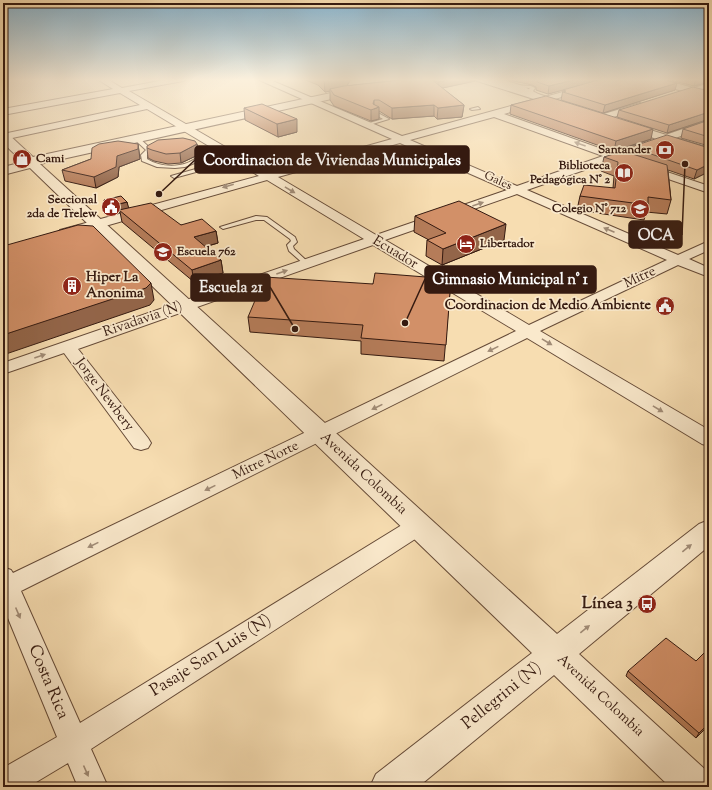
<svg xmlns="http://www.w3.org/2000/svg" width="712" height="790" viewBox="0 0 712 790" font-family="'Sorts Mill Goudy',serif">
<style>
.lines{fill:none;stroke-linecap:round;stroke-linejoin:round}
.service-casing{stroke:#664b38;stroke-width:2}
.pedestrian-casing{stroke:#664b38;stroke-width:2}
.minor-casing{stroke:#664b38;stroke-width:2}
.tertiary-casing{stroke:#664b38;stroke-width:2}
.service{fill:#fae9cc;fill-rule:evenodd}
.pedestrian{fill:#fae9cc;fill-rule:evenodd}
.minor{fill:#fae9cc;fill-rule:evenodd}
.tertiary{fill:#fae9cc;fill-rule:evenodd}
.wall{fill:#b57c59;stroke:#351a10}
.shaded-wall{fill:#936549;stroke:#351a10}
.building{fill:#d29068;stroke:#351a10}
.oneway{fill:#a18c77}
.labels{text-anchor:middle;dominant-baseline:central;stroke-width:3.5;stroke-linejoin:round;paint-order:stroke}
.far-poi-label{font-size:12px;font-weight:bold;fill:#351a10;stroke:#fae9cc;text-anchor:end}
.far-street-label{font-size:12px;fill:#351a10;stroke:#fae9cc}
.street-label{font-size:14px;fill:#351a10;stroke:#fae9cc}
.poi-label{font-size:14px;font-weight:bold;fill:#351a10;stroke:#fae9cc;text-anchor:start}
.near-poi-label{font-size:17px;font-weight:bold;fill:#351a10;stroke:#fae9cc;text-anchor:end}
.near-street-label{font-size:17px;fill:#351a10;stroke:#fae9cc}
.leader{fill:none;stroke:#351a10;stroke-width:1.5}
.callout-dot{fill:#351a10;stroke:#fae9cc;stroke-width:1.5}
.callout{fill:#351a10;stroke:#351a10;stroke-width:1.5}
.callout-label{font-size:15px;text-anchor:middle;font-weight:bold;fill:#fff}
</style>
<rect width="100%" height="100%" fill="#f7ddb1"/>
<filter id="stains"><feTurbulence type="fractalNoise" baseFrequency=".005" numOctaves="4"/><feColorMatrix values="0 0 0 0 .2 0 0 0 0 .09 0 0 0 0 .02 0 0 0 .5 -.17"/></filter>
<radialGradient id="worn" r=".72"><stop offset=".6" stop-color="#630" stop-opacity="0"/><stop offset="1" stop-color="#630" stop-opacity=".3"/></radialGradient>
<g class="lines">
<defs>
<path id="service" d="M515,85L531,86L535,88L531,94L528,90L530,88L514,87Z
M478,107L480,109L472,110L470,109Z
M376,112L389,119L366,126V124L383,119L374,114Z
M134,137H138L150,148C168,142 184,143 202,148L206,155L204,157L228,151L231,153L199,161L185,167L175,168L157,167L142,161L141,155L146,150L134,139ZM185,147L198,150L200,155C187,168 163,169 147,159V155L159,149Z
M238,157L241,159L240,160L174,178L171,176Z
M256,216L267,217L295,237L297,242L293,246L294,249L309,263V265H305L289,251L287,245L291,241L290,239L264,220H256L223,229L220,227Z"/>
<path id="pedestrian" d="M709,83V87L691,92L688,90Z"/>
<path id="minor" d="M97,79H107L122,88L170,79H187L183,81L129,91L270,173L392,139L257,79H268L402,136L536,99L521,91L489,79C508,79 524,86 540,95L541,98L610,79H623L504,114L613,153L709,120V126L622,157V160H613L527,190L678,255L709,241V250L689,259L709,268V277L678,265L540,331L709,430V446L702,444L527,338L21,591L80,723L410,520L418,517L426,520L429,526L426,532L91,749L108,787H78L68,763L28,787H3V768L57,737L3,606V567L11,570L13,573L516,331L373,245L78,349L148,438L151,443L148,448L141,450L134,448L64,353L3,374V363L364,239L267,180L70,236H60L59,233L60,230L259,176L147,109L3,140V134L140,105L120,93L3,115V109L113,89ZM494,117L603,156L517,186L410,140ZM400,143L507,190L376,235L278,177ZM517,194L667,260L529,325L385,240Z
M640,103L644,106L643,108L607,119L602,116L604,114Z
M646,165L709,186V193L642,170L641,168Z"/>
<path id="tertiary" d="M475,79H490L570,104L571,106L570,108H562L477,81Z
M643,79H660L709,92V98L645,81Z
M359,87L364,90L363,92L40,164L557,634L699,524L709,520V546L579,654L709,773V787H670L554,675L418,787H370L376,774L532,653L30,168L3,175V167L23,162L3,143V132L7,133L33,157Z
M624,122L709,148V156L620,127L618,125Z"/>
</defs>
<use href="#service" class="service-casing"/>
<use href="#pedestrian" class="pedestrian-casing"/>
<use href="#minor" class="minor-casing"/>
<use href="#tertiary" class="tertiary-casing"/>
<use href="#service" class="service"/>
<use href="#pedestrian" class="pedestrian"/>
<use href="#minor" class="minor"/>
<use href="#tertiary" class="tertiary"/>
</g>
<path class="wall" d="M303,79H351L347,86L407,79H406H475V81L442,88L464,105L462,117L437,119L434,116L392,119L379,111V119L371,121L334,106L330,100V91L325,92L318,85Z
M505,79H661L675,90L603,113L561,100L563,90L581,85L548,94L536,90V87L532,85Z
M666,79H709V91L706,90L708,82L694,86Z
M709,91V119L667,133L617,117L619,110Z
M511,105L651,139L614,151L510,114Z
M244,108L297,132L278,137L245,120Z
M709,120V146L681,138L683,129Z
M138,144L140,159L119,167L118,177L96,188L65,181L62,170L91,159Z
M197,144L198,155L181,163L168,164L154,161L148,158L147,148Z
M631,147L709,148V174L706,173L694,179L668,170L671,200L667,214L646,212L644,220L577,210L580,196L613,188L614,176L601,171L604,157L629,153Z
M104,200L127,202L128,208L181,225L216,231L218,243L205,247L221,260L223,273L194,282L122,222L120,212L113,214L105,208Z
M415,216L504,240L442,265L426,256L427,240H429L414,232Z
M451,279L444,361L361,354V341L250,332L248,317L373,284Z
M709,649V725L696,738L626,676L628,671L696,661Z"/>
<path class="shaded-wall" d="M331,79H351L346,87L330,89V91L325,92L324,80Z
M453,79H475V81L438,89V82Z
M578,79H604L548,94L549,86Z
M696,79H709V82L694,86Z
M677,83L675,90L603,113L605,105Z
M374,100V109L379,107V119L371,121V110L373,104Z
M434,105V116L392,119V108Z
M464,105L462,117L437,119L438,108Z
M709,112V119L667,133L669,125Z
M297,119V132L278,137L277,124Z
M653,129L651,139L614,151L616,141Z
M138,144L140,159L119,167L118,177L96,188L94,177L117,156Z
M197,144L198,155L181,163L180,153Z
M709,164L706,173L694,179L697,170Z
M127,202L129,209L119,210L120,212L113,214L111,206Z
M506,224L504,240L442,265L443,249Z
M216,231L218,243L196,249L194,237Z
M221,260L223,273L194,282L192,270Z
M151,283L154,300L150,305L3,355V335Z
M709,723V725L696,738L699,733Z"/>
<path class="building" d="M410,79H431L464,105L438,108L434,105L392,108L379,100H374L373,104L379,107L371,110L334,95L330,89L344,86Z
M431,79H453L438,82L432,80Z
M535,79H578L549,86L537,82L538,80Z
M601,79H661L677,83L605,105L563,92L566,91L563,90Z
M693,87L709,91V112L669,125L619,110Z
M546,96L653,129L616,141L511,105Z
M262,104L297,119L277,124L244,108Z
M709,120V137L683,129Z
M667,135L709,148V164L697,170L631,147Z
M183,138L195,141L197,144L180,153L166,154L152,150L147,148V146L158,140Z
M118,141L138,144V149L117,156L116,167L94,177L62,170L91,159L92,148L99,144Z
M623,151L667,165L671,200L648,197V205L580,196L584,185L615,188L618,162L604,157Z
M121,196L127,202L111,206L104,200Z
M459,201L506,224L443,249L427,240L446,233L415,216Z
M151,203L181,225L202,219L216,231L194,237L221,260L192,270L119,210Z
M78,225L93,226L151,283L146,288L3,335V248L7,245Z
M375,273L451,279L446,345L361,338L363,325L248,317L265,277L373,284Z
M666,638L696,661L708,649H709V723L699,733L628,671Z"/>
<defs><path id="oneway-solid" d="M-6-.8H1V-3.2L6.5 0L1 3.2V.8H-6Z"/></defs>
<g class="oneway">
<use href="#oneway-solid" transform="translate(580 144) rotate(-160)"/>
<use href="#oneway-solid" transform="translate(228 186) rotate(164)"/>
<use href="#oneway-solid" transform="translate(290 190) rotate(31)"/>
<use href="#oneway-solid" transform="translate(478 204) rotate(-19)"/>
<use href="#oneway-solid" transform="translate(609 230) rotate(-157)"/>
<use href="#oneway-solid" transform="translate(282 272) rotate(-19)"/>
<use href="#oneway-solid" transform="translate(547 342) rotate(31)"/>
<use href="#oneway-solid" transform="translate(493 349) rotate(154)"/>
<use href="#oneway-solid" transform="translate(40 356) rotate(-19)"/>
<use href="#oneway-solid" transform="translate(377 407) rotate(154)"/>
<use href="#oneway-solid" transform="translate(658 409) rotate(31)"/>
<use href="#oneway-solid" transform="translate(210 488) rotate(154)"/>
<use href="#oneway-solid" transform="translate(93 545) rotate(154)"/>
<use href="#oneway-solid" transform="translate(687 548) rotate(-39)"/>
<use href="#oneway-solid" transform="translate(18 613) rotate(67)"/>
<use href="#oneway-solid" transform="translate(585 629) rotate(-39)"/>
<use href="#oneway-solid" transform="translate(86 771) rotate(66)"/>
</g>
<linearGradient id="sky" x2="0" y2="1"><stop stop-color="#8ab7d2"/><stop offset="0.42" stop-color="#fbf0dc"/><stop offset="1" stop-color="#fbf0dc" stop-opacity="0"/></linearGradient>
<rect width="712" height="190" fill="url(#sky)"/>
<defs>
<symbol id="bank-disc" viewBox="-11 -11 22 22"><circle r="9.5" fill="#8f2418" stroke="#fae9cc"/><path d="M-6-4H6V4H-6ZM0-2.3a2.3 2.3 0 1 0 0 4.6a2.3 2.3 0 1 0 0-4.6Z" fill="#fff"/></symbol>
<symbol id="shop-disc" viewBox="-11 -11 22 22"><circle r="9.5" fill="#8f2418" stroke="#fae9cc"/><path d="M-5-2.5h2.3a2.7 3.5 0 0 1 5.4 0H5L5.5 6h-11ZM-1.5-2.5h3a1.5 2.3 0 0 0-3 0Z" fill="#fff"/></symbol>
<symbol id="library-disc" viewBox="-11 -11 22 22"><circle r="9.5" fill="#8f2418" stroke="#fae9cc"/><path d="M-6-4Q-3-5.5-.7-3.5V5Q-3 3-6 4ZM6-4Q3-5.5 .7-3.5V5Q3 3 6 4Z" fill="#fff"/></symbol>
<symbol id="civic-disc" viewBox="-11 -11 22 22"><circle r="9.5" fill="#8f2418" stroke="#fae9cc"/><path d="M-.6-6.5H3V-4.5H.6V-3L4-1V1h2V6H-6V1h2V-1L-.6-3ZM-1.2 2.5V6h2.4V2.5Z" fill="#fff"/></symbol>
<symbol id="school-disc" viewBox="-11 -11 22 22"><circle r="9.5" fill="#8f2418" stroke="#fae9cc"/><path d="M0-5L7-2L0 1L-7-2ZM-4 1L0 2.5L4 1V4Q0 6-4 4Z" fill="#fff"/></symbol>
<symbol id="hotel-disc" viewBox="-11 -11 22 22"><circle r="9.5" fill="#8f2418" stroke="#fae9cc"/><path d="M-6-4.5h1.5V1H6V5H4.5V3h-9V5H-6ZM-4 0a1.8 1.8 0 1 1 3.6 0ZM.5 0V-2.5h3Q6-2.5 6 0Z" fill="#fff"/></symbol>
<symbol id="building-disc" viewBox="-11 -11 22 22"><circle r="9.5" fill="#8f2418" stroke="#fae9cc"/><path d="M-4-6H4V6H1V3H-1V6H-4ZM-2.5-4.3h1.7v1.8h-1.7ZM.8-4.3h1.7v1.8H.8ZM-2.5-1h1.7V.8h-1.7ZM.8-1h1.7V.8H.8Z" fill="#fff"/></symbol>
<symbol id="bus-disc" viewBox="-11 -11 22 22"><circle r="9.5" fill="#8f2418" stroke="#fae9cc"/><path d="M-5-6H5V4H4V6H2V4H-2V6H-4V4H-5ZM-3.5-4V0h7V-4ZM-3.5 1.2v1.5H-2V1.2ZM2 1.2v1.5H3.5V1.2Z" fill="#fff"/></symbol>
</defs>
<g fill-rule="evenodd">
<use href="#bank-disc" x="654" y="139" width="22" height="22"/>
<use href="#shop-disc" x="11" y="148" width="22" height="22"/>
<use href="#library-disc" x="613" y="162" width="22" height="22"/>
<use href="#civic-disc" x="100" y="196" width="22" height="22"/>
<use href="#school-disc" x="629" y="198" width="22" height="22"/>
<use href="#hotel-disc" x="455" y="233" width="22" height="22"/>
<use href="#school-disc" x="152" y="241" width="22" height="22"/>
<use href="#building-disc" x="61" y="275" width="22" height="22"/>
<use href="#civic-disc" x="654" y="295" width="22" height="22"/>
<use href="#bus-disc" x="636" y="593" width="22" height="22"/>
</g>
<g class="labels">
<g class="far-poi-label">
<text x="651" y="150">Santander</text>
<text x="36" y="159" text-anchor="start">Cami</text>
<text x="610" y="166">Biblioteca<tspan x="610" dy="14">Pedagógica N° 2</tspan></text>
<text x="97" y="200">Seccional<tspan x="97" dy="14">2da de Trelew</tspan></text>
<text x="626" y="209">Colegio N° 712</text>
<text x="480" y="244" text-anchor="start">Libertador</text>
<text x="177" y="252" text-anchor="start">Escuela 762</text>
</g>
<g class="far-street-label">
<text transform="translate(498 181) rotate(24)">Gales</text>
</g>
<g class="street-label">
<text transform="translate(395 253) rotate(31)">Ecuador</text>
<text transform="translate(640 278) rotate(-25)">Mitre</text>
<text transform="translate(143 320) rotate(-19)">Rivadavia (N)</text>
<text transform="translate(104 395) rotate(53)">Jorge Newbery</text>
<text transform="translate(266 461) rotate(-26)">Mitre Norte</text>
<text transform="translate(363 474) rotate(43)">Avenida Colombia</text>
<text transform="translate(600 696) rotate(43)">Avenida Colombia</text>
</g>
<g class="poi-label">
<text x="86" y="278">Hiper La<tspan x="86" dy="16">Anonima</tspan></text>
<text x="651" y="306" text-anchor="end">Coordinacion de Medio Ambiente</text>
</g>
<g class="near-poi-label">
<text x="633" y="604">Línea 3</text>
</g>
<g class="near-street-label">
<text transform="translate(211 656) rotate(-32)">Pasaje San Luis (N)</text>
<text transform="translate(48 682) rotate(67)">Costa Rica</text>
<text transform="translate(502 696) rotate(-39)">Pellegrini (N)</text>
</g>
</g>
<path class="leader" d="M159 194L195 160M685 164L682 235M405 323L425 279M295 329L270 287"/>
<g class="callout-dot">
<circle cx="159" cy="194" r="4"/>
<circle cx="685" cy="164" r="4"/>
<circle cx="405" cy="323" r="4"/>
<circle cx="295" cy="329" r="4"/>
</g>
<g class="callout">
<rect x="195" y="146" width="274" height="27" rx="4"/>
<rect x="629" y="221" width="53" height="27" rx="4"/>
<rect x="425" y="266" width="171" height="27" rx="4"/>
<rect x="191" y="274" width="79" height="27" rx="4"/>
</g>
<g class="callout-label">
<text x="332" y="165">Coordinacion de Viviendas Municipales</text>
<text x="656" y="240">OCA</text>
<text x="510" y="284">Gimnasio Municipal n° 1</text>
<text x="231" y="292">Escuela 21</text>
</g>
<rect width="712" height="790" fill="none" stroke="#f7ddb1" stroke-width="16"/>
<rect x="4" y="4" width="704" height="782" fill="none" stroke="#351a10" stroke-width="2"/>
<rect x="8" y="8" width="696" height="774" fill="none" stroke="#351a10"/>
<rect width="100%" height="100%" filter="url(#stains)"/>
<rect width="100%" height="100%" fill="url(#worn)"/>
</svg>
